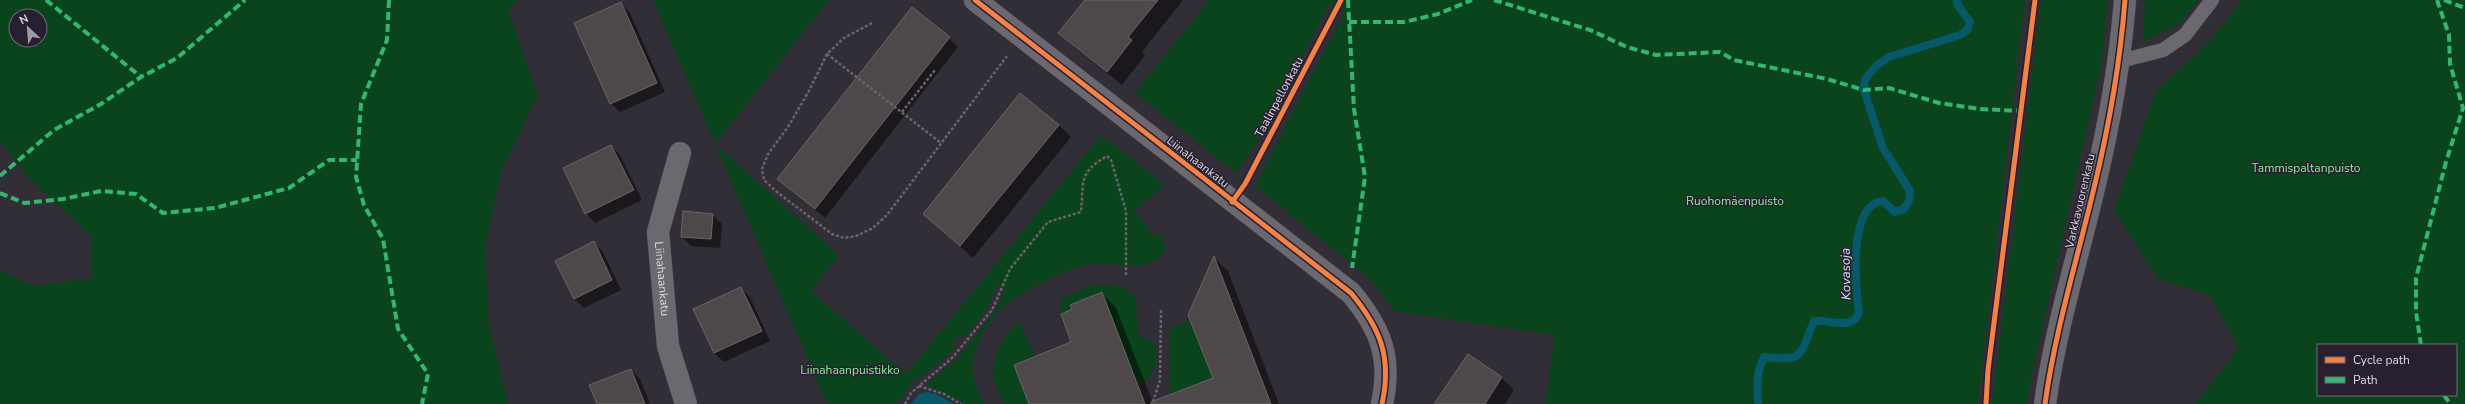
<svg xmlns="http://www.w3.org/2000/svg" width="2465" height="404" viewBox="0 0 2465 404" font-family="'Nunito Sans',sans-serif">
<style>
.green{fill:#0a441c;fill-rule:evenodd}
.water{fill:#075869}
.shadow{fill:#0007}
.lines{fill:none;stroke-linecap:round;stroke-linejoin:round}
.stream{stroke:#075869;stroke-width:8}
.building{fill:#4e484a;stroke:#6b6467}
.service-casing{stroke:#4d4952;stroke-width:15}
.minor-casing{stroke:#4d4952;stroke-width:23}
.tertiary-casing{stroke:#4d4952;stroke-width:23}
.path{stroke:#67646b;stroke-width:2.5;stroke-dasharray:3 2;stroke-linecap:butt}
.service{stroke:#6b6870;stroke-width:14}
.minor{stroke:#6b6870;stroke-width:22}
.tertiary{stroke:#6b6870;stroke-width:22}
.quiet{stroke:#33b770;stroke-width:4;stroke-dasharray:8 4;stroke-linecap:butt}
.cycleway-casing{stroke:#282031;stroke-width:8}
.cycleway{stroke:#f48246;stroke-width:5}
.labels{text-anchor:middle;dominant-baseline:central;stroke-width:3;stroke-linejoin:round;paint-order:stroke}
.street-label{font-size:12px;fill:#dcd8e3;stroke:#282031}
.park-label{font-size:12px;fill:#86f096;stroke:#282031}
.water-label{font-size:13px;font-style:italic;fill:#cde9f2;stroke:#282031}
</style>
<rect width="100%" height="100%" fill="#322e37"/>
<path class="green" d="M0,0H518L508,10L538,95L501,172L485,248L489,325L508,404H0V271L35,286L92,278L91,236L28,177L0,142ZM16,16H40V40H16Z
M653,0H829L715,144L839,255L811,291L906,374L1101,135L1165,185L1134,211L1155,236L1162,234L1166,248C1150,279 1112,258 1085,265C1066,269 1013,296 1000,310C986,325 969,354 973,376C975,385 981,395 984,404H965L926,384L954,362L997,309L1004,290L997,284L989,306L965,337L960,334L952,344L956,348L920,379L917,377L897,404H827Z
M1209,0H2025L1978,404H1545L1555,335L1394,311L1370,279L1255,186L1345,11L1329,5L1259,139L1236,173L1135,93Z
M2041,0H2108L2102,61L2030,383L2027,404H1992Z
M2145,0H2199L2178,25L2143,42Z
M2242,0H2465V404H2196L2239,347L2209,295L2158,279L2114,210L2156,91L2212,39ZM2318,345H2456V395H2318Z
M1106,285C1150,289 1131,309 1139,336L1156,344C1157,362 1156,377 1138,385L1102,292L1070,305L1072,309L1061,314L1060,306L1062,298L1091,286Z
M1190,320L1213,378L1171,394L1169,385V331L1171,328Z
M1019,321L1035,357L1029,404H1003C1000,395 994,383 993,374C992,353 1005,335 1019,321Z"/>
<path class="water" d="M927,392L936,394L954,404H911L919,394Z"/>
<path class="shadow" d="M1093,0H1183L1142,52L1145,55L1122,85L1074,47L1060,33Z
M621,3L630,13L665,92L620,112L610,103Z
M949,38L958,47L825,218L778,179Z
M1059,125L1071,137L973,258L924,214Z
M611,146L620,155L642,200L595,223L586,213L564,169Z
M713,215L722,224L720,248L691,246L682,237Z
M594,243L603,252L621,290L584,308L574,299Z
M1214,258L1228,271L1279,404H1030L1073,342L1102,293L1116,308L1153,403L1214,379Z
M741,288L750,297L770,341L724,362L714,353Z
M1468,355L1502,378L1514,390L1505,404H1436Z
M631,370L640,379L650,404H598Z"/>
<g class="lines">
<path class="stream" d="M1758,404C1758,386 1755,374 1764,357C1805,361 1799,357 1814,321C1829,319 1852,331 1859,313C1856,289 1847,204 1883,201L1895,212L1904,209L1909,201L1910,191L1883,148L1864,90L1865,79L1877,65L1889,57L1960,35L1967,30L1970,22L1957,4V0"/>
</g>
<path class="building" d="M1085,0H1158L1128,37L1132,40L1107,72L1058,33Z
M621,2L657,83L610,104L574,23Z
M912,7L950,37L815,209L777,179Z
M1020,93L1059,125L960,246L923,214Z
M611,145L634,190L585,214L563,168Z
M683,211L713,214L711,239L681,237Z
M594,241L612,280L574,299L555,261Z
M1214,256L1271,404H1151V402L1213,378L1188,315Z
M741,287L762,331L714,353L693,309Z
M1102,292L1145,404H1029L1014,365L1071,342L1061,314L1072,309L1070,305Z
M1468,354L1502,377L1485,404H1434Z
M631,369L645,404H597L589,385Z"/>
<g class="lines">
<defs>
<path id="service" d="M2120,61L2163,50L2185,35L2212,0"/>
<g id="minor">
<path d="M975,0L1351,293C1381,329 1392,358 1382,404"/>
<path id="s1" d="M680,153L658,232L668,346L686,404"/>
</g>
<path id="tertiary" d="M2045,404C2055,331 2077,260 2094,188C2109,126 2120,64 2125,0"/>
</defs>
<use href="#service" class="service-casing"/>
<use href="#minor" class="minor-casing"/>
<use href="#tertiary" class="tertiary-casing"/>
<path class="path" d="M872,23L844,38L827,54L809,91L788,127L768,154L762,169L764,180L777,192L832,234L844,238L856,236L873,228L887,215L1007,56
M827,54L941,143
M902,112L935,70
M919,386L944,394L961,404
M1153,402L1160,380L1161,310
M905,404L911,393L952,358L992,310L1010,269L1048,222L1081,212C1084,181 1078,173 1107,156L1111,160L1126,211V277"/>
<use href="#service" class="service"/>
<use href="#minor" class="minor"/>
<use href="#tertiary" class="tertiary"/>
<path class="quiet" d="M46,0L141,77
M389,0L387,40L361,104L356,177L364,205L383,239L398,329L428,374L422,404
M1348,0L1354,109L1365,177L1352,268
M1494,0L1590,30L1627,47L1656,55L1720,52L1734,60L1827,79L1864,90L1889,88L1939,103L1980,109L2021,111
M2444,0L2465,8
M1349,22H1404L1438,14L1472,0
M0,176L54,130L101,104L141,77L177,58L245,0
M0,193L24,203L63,199L101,191L136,194L163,213L215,208L289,188L329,160H357
M2421,345L2416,312V278L2446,162L2463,108L2450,64L2449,35L2437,0
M2444,395L2450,404"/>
<defs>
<path id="cycleway" d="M975,0L1351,293C1381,329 1392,358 1382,404
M1232,202L1245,184L1341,0
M1986,404L1988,370L2035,0
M2045,404C2055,331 2077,260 2094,188C2109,126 2120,64 2125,0"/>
</defs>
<use href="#cycleway" class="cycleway-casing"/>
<use href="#cycleway" class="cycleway"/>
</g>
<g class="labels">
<g class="street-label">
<text transform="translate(1279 97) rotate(-62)">Taalinpellonkatu</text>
<text transform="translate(1198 162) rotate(38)">Liinahaankatu</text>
<text transform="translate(2080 201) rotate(-77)">Varkkavuorenkatu</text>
<text stroke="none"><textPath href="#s1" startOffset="129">Liinahaankatu</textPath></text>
</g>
<g class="park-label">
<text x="2306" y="168">Tammispaltanpuisto</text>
<text x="1735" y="201">Ruohomäenpuisto</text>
<text x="850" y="370">Liinahaanpuistikko</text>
</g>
<g class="water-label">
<text transform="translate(1846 274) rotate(-91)">Kovasoja</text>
</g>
</g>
<rect x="2317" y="344" width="140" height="52" fill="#282031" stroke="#706a78"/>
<rect x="2325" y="357" width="20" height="6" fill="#f48246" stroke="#706a78"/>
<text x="2353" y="364" font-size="12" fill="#dcd8e3">Cycle path</text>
<rect x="2325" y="377" width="20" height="6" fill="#33b770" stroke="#706a78"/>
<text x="2353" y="384" font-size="12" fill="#dcd8e3">Path</text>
<g transform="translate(28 28) rotate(334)"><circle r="19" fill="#282031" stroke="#706a78"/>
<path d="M0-3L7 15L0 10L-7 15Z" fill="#a09ca7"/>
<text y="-6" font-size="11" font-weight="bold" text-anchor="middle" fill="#dcd8e3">N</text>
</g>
</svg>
